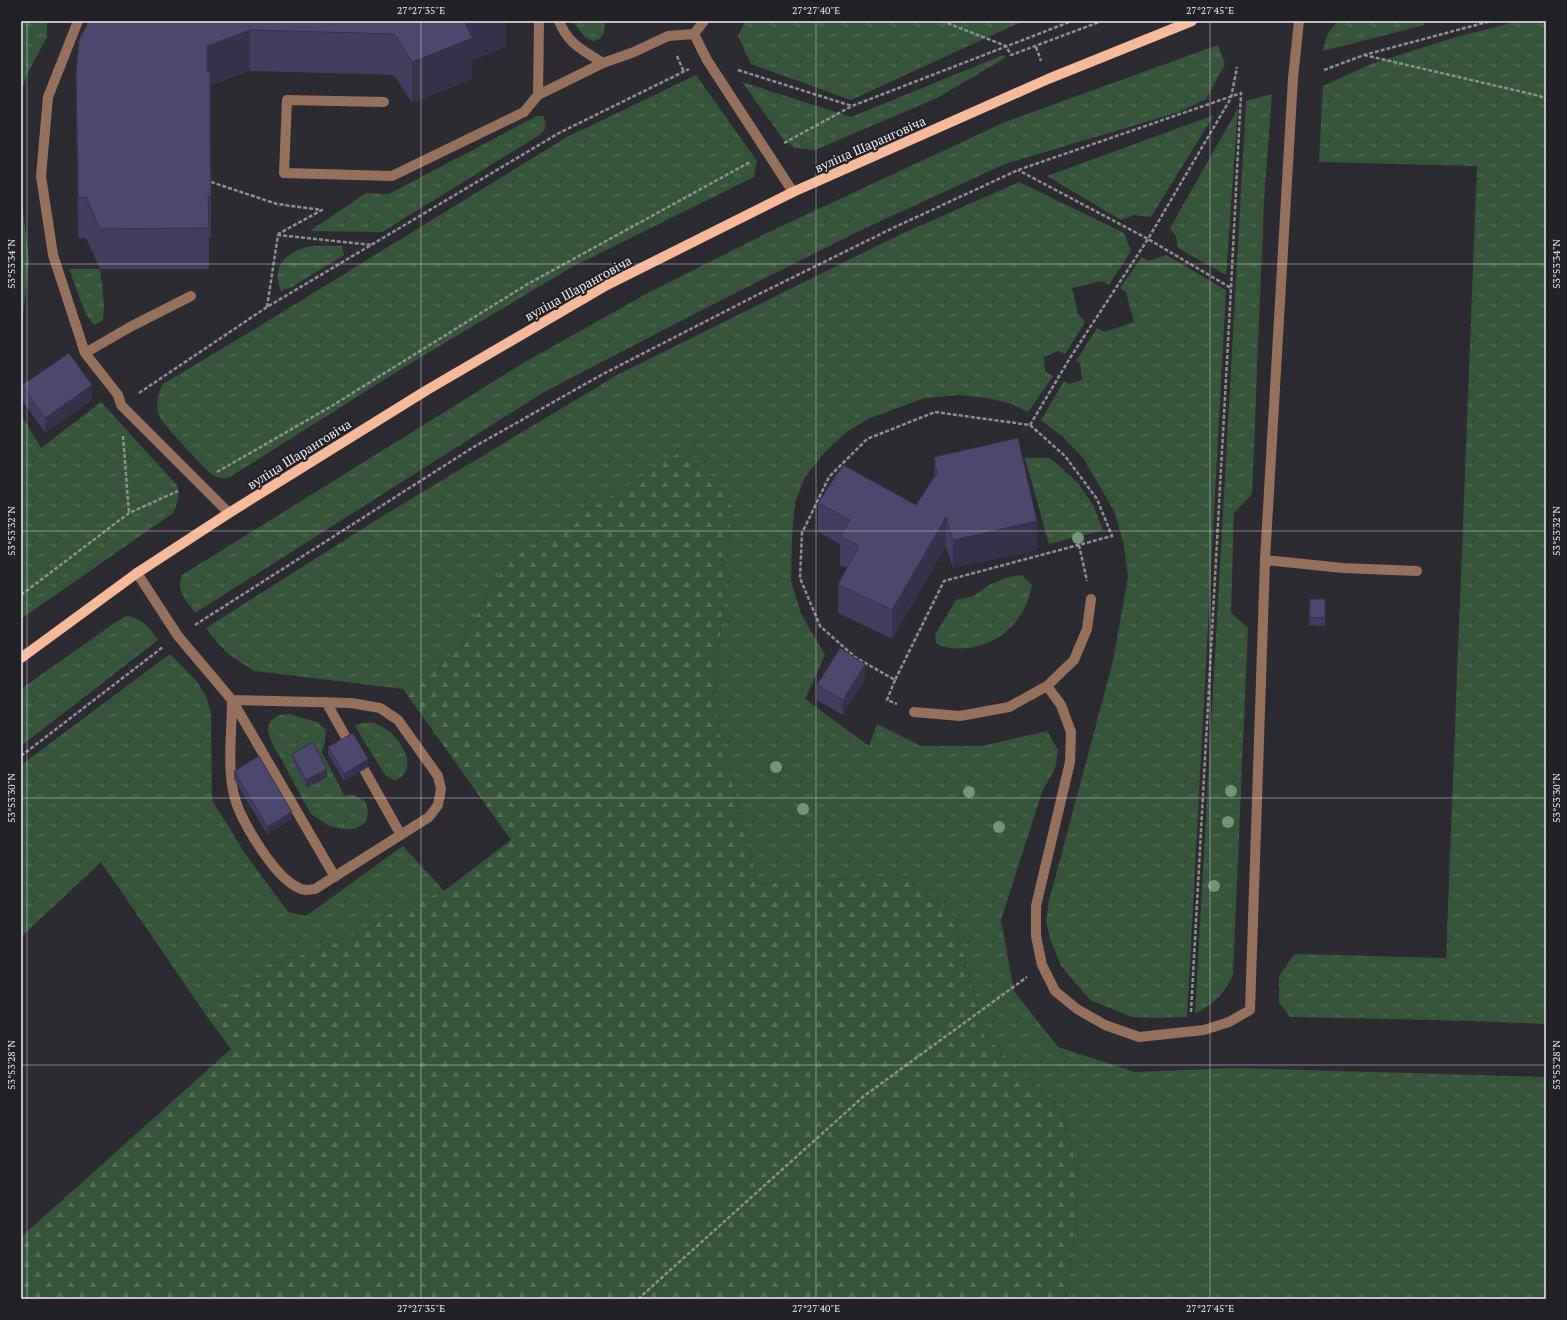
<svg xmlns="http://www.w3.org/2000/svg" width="1567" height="1320" viewBox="0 0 1567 1320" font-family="'PT Serif',serif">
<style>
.grass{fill:url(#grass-tufts)}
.forest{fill:url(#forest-firs)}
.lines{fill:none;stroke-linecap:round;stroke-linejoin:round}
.path{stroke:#8f8e93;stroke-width:2.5;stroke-dasharray:4 2;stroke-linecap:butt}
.minor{stroke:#95705d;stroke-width:10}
.major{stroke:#f6b999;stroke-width:10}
.tree{fill:#749379}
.wall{fill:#423d5e}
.shaded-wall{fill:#36324c}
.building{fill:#4d476d;stroke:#36324c}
.ticks{fill:none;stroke:#efeef2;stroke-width:1;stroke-opacity:0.45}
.labels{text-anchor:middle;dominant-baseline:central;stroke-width:4;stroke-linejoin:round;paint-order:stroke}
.street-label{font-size:13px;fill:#efeef2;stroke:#222127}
.neatline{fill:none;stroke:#efeef2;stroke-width:1.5}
.ticks-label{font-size:10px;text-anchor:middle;fill:#efeef2}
</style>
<defs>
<pattern id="grass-tufts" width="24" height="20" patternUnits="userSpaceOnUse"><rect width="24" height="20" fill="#365439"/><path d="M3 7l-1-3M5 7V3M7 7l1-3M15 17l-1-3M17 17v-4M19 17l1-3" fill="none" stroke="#536d56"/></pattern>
<pattern id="forest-firs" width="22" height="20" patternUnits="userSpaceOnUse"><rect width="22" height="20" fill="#365439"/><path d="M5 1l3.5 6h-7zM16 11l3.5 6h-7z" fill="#536d56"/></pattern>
</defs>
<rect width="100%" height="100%" fill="#2c2b31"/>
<path class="grass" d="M21,21H47V37L26,76L21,95Z
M572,21H605L604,33L600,39L593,41L585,37Z
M745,21H1023L851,100L751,64L738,36Z
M1337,21H1423L1424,25L1323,51L1327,35Z
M1519,21H1546V1024L1477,1021L1290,1017L1279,1002V977L1294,954L1446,958L1477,166L1319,162L1323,86L1371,64L1456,37Z
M1218,45L1225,64L1206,99L1179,112L1005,164L859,231L704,309L544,392L195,613C186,599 175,592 182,575L525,362L646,294L769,232L1005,122Z
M1003,55L1005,58L937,98L815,150L795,148L783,139L742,82L851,117Z
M696,75L757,161L754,177L572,267L406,366L228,478C223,478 218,478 213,475C206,471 163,424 159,416C155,407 158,392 163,384L258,327L567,137Z
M1272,94L1264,200L1252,494L1234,513L1231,613L1248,628L1233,974C1224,995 1215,1003 1195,1014L1246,101Z
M1238,108L1226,275L1178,248L1176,236L1170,228Z
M1214,115L1151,217L1134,215L1121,220L1047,176Z
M537,116H543C548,126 546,129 538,136L382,232L310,231L366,193L389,194Z
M1019,182L1124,233L1131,251L1109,285L1102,281L1072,288L1078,314L1085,322L1065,354L1058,351L1044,357L1045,371L1053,376L1028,412L1012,404L988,398L959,395L925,398L870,418L848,431L826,451L805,477L795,503L792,538L791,580L801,614L825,655L805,699L869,746L877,724L921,746H982L1047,731L1058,750L1055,769L1042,792L1001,920L1014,991L1058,1047L1135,1072L1235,1068L1546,1077V1299H1066L1080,1177L1061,1110L984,1035L954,916L908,876L758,884L713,709L732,507L507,562L455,653L403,689L255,671C233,659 221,649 206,628L386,514L617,375L897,236Z
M21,194L29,260L21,334Z
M312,246H342L344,255L292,287L281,291C270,265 288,250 312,246Z
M1166,255L1226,290L1187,1017L1156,1018L1132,1017L1090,1000L1061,966L1051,941L1046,921L1049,901L1113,661L1128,577L1123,541L1114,511L1084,459L1064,438L1041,420L1064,381L1069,384L1082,380L1080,363L1076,361L1097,328L1105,332L1134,322L1126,292L1120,288L1142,257L1148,261Z
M69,269H100L104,305L103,320L94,325L86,315Z
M101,402L177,485C180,496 178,502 173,513L21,619V415L41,448Z
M1025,458H1050L1078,483L1093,505L1103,530L1049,544Z
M1022,575L1032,585C1026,619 1003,643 969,648C957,649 946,649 936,643L935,635L956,600L973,596L991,584L1009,577Z
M126,616C142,618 149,627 158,640L21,746V689L113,624Z
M170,654L197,682L206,696L211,712L212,800L244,852L288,912L306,916L403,846L444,891L391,914L355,935L310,953L272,963L208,1018L101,862L21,937V765Z
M289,714L317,722L326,730L325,741L322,752L344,795H353L365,801L368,810L366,822L355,829H345L329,826L311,814L270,739L268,730L270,721L279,715Z
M361,723C365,723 370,722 374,723C391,728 415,754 405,772C403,776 398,779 395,781L385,775L355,726Z"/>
<path class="forest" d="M690,446L732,507L713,709L758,884L909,876L954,916L984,1035L1061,1110L1080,1177L1066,1299H21V1237L231,1049L208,1018L272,963L310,953L355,935L390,914L444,891L511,840L403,689L455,653L507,562Z"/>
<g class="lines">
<path class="path" d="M942,21L1006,46L1011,55L1102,21
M1036,47L1041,61
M1364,55L1540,96L1546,100
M677,56L684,72
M738,70L852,106
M1324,70L1364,55L1491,21
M784,143L852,106L1072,21
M211,182L277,204L322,210L278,234
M267,307L278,235L372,245
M139,393L267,307L559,133L689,69
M935,412L1030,425L1065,456L1097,499L1112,536L944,581L895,680L855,657L820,626L800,578L802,533L829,477L867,439Z
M1030,425L1070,358L1148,239L1231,98L1237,67
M123,436L129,513
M217,472L330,407L526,285L750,162
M1079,545L1087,581
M21,595L129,513L178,491
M195,625L472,448L603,374L755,296L895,227L1018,170L1241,93L1231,288L1148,239L1018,170
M895,680L887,700L897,704
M21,756L163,647
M1191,1012L1231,288
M638,1299L864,1096L1027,977"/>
<path class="minor" d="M78,21L48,97L41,176L53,255L85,353L118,395L121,405L229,513
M559,21C568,44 583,50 603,63
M694,34L707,60L793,192
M538,95L539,21
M384,102L287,100L284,173L392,176L524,112L538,95L603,63L634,52L668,36L694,34L704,21
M85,353L130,327L191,296
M1265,560L1343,568L1417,571
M137,573L178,636L232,700L335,877
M1047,686L1061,705L1071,732L1070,762L1036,906V936L1042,965L1055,991L1077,1009L1105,1025L1139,1037L1204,1030L1229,1022L1250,1010L1265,560L1293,78L1299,21
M232,700L351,703L380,708L398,720L438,776L441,789L438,805L429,817L315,889C308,890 303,891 297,887C274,876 240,820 234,795C227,767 232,729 232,700Z
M326,702L401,835
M914,712L960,716L1009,707L1047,686L1074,660L1087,629L1091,599"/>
<path class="major" d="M21,658L137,573L229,513L427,390L607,285L793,192L1048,79L1192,21"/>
</g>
<g class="tree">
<circle cx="1078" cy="538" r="6"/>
<circle cx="776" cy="767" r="6"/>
<circle cx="1231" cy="791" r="6"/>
<circle cx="969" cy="792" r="6"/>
<circle cx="803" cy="809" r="6"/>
<circle cx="1228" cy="822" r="6"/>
<circle cx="999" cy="827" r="6"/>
<circle cx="1214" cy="886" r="6"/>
</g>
<path class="wall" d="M89,21H506V47L472,60V79L412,103L394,75L250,71L210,85L211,237H209V269H100L86,238H78L76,73Z
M22,385L92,400L45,433L22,400Z
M934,457L1037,550L953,568L946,546L892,639L838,613V584L847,568L840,565V544L818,532V503L916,505L934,476Z
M1310,599H1325V626L1309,625Z
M865,679L843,715L817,700V685Z
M328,747L368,767L344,781L328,754Z
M292,754L327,777L306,788L292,761Z
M234,771L292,819L267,834L234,779Z"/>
<path class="shaded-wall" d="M468,21H506V47L472,60V79L412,103V62L465,22Z
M250,30V71L207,86V46Z
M92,385V400L45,433V418Z
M946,517V546L892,639V610Z
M1037,521V550L953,568V540Z
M865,664V679L843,715V700Z
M368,759V767L344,781V774Z
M327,769V777L306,788V780Z
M292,812V819L267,834V827Z"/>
<path class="building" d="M89,21H468L465,22L472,38L412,62L394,34L250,30L207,46V71H210L211,196H208L209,228L100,229L86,197L78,198L76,73L79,40Z
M69,353L92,385L45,418L22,385Z
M1018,438L1037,521L953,540L946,517L892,610L838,584L859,546L840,536L850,520L818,503L843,465L916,505L937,473L934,457Z
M1310,599H1325V618L1309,617Z
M840,648L865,664L843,700L817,685Z
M353,733L368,759L344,774L328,747Z
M313,742L327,769L306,780L292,754Z
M259,756L292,812L267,827L234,771Z"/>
<path class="ticks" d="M27,21V1299M421,21V1299M816,21V1299M1210,21V1299M21,264H1546M21,531H1546M21,798H1546M21,1065H1546"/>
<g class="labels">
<g class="street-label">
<text transform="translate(870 144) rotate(-24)">вуліца Шаранговіча</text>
<text transform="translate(578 288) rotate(-29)">вуліца Шаранговіча</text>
<text transform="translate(299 454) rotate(-32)">вуліца Шаранговіча</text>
</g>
</g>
<rect width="1567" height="1320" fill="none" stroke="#222127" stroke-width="44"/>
<rect x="22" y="22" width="1523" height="1276" class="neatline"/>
<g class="ticks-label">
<text x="421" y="14">27°27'35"E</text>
<text x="816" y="14">27°27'40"E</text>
<text x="1210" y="14">27°27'45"E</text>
<text transform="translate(11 264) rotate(-90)" y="4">53°53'34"N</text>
<text transform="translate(1556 264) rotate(-90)" y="4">53°53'34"N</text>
<text transform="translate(11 531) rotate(-90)" y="4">53°53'32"N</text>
<text transform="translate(1556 531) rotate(-90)" y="4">53°53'32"N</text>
<text transform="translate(11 798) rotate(-90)" y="4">53°53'30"N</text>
<text transform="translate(1556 798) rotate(-90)" y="4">53°53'30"N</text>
<text transform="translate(11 1065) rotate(-90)" y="4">53°53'28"N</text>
<text transform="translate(1556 1065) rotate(-90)" y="4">53°53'28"N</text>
<text x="421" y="1312">27°27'35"E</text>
<text x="816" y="1312">27°27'40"E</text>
<text x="1210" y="1312">27°27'45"E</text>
</g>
</svg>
